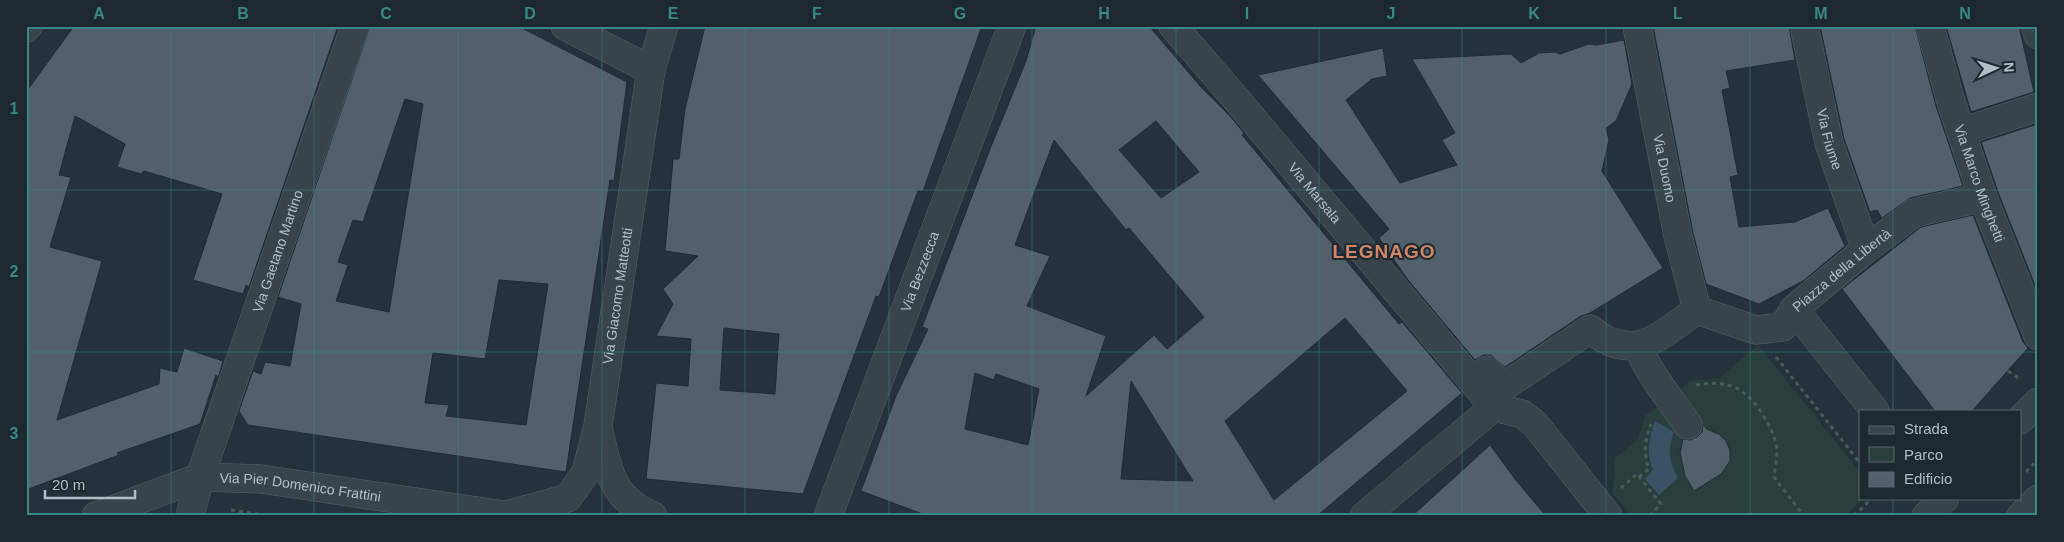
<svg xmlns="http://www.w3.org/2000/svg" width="2064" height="542" viewBox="0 0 2064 542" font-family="Arial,sans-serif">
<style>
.green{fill:#283f3e}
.water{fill:#3b5264}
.building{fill:#52606c;stroke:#202a33;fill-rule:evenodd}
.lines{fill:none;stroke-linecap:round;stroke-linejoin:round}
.minor-casing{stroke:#57616a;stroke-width:29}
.path{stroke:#475b5b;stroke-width:3;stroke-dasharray:4 4;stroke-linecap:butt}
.minor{stroke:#39434c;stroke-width:28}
.grid{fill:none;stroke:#388884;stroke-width:1;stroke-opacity:0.55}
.labels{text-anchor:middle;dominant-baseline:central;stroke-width:4;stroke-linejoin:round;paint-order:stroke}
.street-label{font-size:14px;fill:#b4bec7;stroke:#1e2831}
.district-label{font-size:19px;font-weight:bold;letter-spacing:1px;fill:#cf8768;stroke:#1e2831}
.neatline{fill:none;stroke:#388884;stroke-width:2}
.grid-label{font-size:16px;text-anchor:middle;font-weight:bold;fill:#388884}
</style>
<rect width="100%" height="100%" fill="#25323c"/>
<path class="green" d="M1758,345L1860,472V498H1864L1845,516H1632L1613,494L1615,458L1637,440L1646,415L1671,398L1690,381L1719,378Z"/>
<path class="water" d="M1655,421L1674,432C1667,449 1669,462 1678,478L1659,495L1645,479L1653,470C1646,453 1649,438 1655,421Z"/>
<path class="building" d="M74,26H338L249,287L246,285L243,294L193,280L222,194L144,171L141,174L117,167L125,144L75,116L59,175L71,177L50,247L102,261L57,420L159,384L160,368L177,372L184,348L223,361L218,378L216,375L200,424L117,453L119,455L26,490V92Z
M370,26H518L627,82L614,181L610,180L566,472L248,425L239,411L253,371L261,374L265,362L290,366L301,304L278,297ZM405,99L423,104L389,312L336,301L348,265L338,262L353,220L363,222ZM499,280L548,284L526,425L446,416L449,405L425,403L433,353L485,359Z
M705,26H982L923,191H918L879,297L876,296L803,494L646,479L656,383L688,386L691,339L656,336L673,304L663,289L698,256L665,251L673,159H679L685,109ZM724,328L779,334L775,394L720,390Z
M1036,26H1149L1200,86L1230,116L1244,133L1242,135L1399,324L1402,322L1462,393L1317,516H928L861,491L896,396L928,329L922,327L990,149L1026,61ZM1156,121L1199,172L1161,198L1119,150ZM1054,140L1126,230L1129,228L1204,317L1167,349L1154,335L1086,396L1106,336L1027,306L1050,256L1015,245ZM1345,318L1407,391L1274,500L1225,421ZM975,373L994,380L996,374L1039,389L1028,445L965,429ZM1131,381L1193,481L1121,479Z
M1653,26H1789L1795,60L1726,71L1730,88L1722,90L1738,175L1730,177L1739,227L1795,222L1828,208L1845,246L1803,281L1759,304L1706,284L1693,233Z
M1820,26H1915L1936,106L1963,186L1910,198L1882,218L1877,210L1870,212L1844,139Z
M1946,26H2019L2034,92L1971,112Z
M1624,40L1632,84L1616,121L1606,128L1609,140L1602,171L1663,268L1590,313L1581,316L1505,367L1491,355H1483L1475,360L1408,280L1379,238L1389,229L1258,75L1383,48L1387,76L1372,79L1346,100L1400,183L1457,165L1442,140L1455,133L1412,59L1511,54L1521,63L1539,53L1555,52L1560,54L1589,44L1597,45Z
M2038,124V293L1998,192L1981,142Z
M1973,215L2023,342L2028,348L1972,411H1935L1842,289L1921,227Z
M1703,425L1707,429L1720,435L1726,441L1730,450V461L1721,474L1694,491L1685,476L1680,453L1683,439L1690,440L1697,437L1702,432Z
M1490,445L1515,479L1546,516H1412Z"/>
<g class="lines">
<defs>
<g id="minor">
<path d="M565,26L651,70"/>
<path id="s1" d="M1173,26L1237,100L1494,407"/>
<path id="s2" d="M1637,26L1678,236L1697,310"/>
<path id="s3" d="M1804,26L1829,143L1866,249"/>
<path id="s4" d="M1930,26L1951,102L1983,197L2038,336"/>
<path d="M2035,26L2038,35"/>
<path d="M26,28L28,26"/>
<path d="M1961,132L2038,107"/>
<path d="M1794,309L1875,411"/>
<path id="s5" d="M1697,310L1756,330L1783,327L1794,309L1866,249L1914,213L1983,197"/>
<path d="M1638,346C1648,373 1671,400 1688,425"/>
<path d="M1487,370L1503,387L1590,329C1634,365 1659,336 1697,310"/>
<path d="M1494,407L1522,414L1535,424L1608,516"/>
<path d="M2020,420L2038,402"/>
<path d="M598,429C609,470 610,498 653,516"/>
<path id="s6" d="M506,515L568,498L586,472L598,426L651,70L664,26"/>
<path id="s7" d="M96,516L200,477L261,479L510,516"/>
<path id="s8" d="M190,516L200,477L355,26"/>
<path id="s9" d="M828,516L1012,26"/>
<path d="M1364,516L1494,407"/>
<path d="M1926,516L1945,498"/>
<path d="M2021,516L2038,499"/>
</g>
</defs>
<use href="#minor" class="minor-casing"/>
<path class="path" d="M1776,357L1860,463
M2008,371L2020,379
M1696,385C1709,383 1721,382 1734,387C1754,395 1775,429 1777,450C1777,458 1775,469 1774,477L1804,516
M2026,472L2038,459
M1639,477L1649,469C1643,453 1645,440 1651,424
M1621,488L1637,474L1661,504L1649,516
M231,510L270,516
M1854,516L1872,498"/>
<use href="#minor" class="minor"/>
</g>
<path class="grid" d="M171,26V516M314,26V516M458,26V516M602,26V516M745,26V516M889,26V516M1032,26V516M1176,26V516M1319,26V516M1462,26V516M1606,26V516M1750,26V516M1893,26V411M26,190H2038M26,352H2038M1893,498V516"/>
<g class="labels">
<g class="street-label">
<text stroke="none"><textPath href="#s3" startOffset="116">Via Fiume</textPath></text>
<text stroke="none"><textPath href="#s2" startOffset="145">Via Duomo</textPath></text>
<text stroke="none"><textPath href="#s4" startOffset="165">Via Marco Minghetti</textPath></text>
<text stroke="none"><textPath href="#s1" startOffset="219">Via Marsala</textPath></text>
<text stroke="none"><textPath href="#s8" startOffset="279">Via Gaetano Martino</textPath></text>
<text stroke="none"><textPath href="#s9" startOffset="261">Via Bezzecca</textPath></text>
<text stroke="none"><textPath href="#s5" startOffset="172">Piazza della Libertà</textPath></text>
<text stroke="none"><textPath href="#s6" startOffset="275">Via Giacomo Matteotti</textPath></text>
<text stroke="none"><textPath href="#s7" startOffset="212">Via Pier Domenico Frattini</textPath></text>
</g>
<g class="district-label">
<text x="1384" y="251">LEGNAGO</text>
</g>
</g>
<rect width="2064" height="542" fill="none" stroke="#1e2831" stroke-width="55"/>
<rect x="1859" y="410" width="162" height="90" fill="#1e2831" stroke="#5a646d"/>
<rect x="1869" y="426" width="25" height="8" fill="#39434c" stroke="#5a646d"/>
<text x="1904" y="434" font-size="15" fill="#b4bec7">Strada</text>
<rect x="1869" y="447" width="25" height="15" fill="#283f3e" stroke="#5a646d"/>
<text x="1904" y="460" font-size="15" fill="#b4bec7">Parco</text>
<rect x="1869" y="472" width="25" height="15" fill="#52606c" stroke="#5a646d"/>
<text x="1904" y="484" font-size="15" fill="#b4bec7">Edificio</text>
<g transform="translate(1996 68) rotate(86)" stroke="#1e2831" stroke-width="4" paint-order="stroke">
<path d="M0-4L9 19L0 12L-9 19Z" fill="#b4bec7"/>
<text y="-8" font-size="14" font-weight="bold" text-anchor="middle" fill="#b4bec7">N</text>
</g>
<path d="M45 490v8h90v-8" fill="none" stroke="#b4bec7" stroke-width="2.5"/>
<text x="52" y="490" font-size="15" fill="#b4bec7" stroke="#1e2831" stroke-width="4" paint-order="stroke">20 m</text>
<rect x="28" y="28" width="2008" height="486" class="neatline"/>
<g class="grid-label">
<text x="99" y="19">A</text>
<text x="243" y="19">B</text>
<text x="386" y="19">C</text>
<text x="530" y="19">D</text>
<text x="673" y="19">E</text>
<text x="817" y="19">F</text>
<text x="960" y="19">G</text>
<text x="1104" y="19">H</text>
<text x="1247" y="19">I</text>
<text x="1391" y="19">J</text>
<text x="1534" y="19">K</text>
<text x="1678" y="19">L</text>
<text x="1821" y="19">M</text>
<text x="1965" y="19">N</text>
<text x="14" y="114">1</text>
<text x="14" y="277">2</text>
<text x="14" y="439">3</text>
</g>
</svg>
